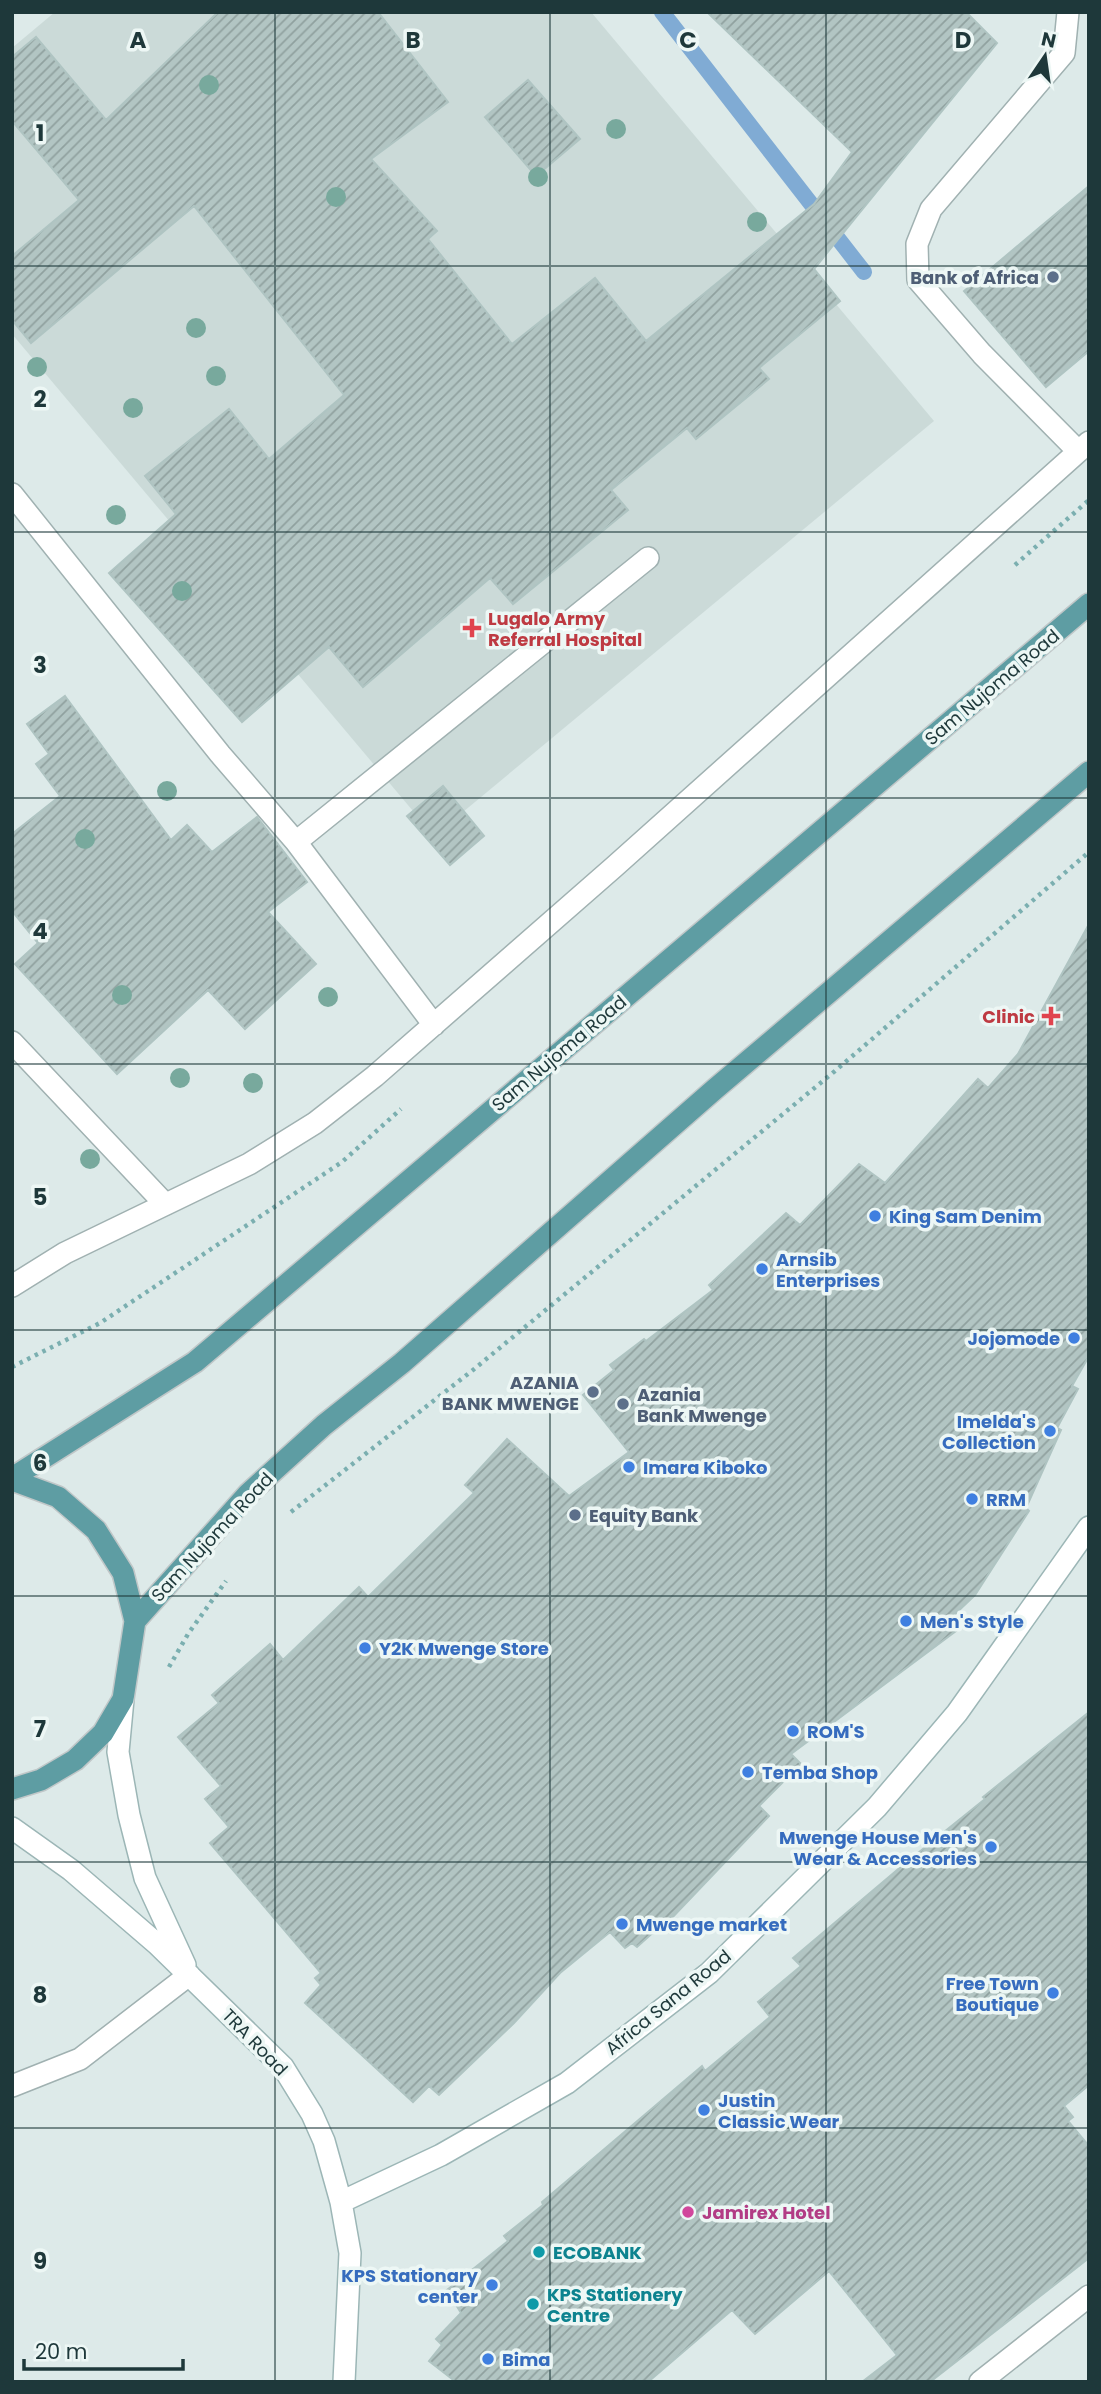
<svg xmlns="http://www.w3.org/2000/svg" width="1101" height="2394" viewBox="0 0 1101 2394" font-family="Poppins,sans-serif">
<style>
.built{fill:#cbdad8}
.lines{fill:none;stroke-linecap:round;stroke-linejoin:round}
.stream{stroke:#80abd4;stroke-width:16}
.building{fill:url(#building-hatch);stroke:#afc4c2;stroke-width:2}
.lane-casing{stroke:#a0b1b1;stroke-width:24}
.street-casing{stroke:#a0b1b1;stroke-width:24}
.secondary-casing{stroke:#9cb6b6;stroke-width:24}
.primary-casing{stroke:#c0c7c8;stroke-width:24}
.path{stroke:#7bafb0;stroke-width:4.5;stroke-dasharray:3.5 5;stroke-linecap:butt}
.lane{stroke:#fff;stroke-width:21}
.street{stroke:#fff;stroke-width:21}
.secondary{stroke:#fff;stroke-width:21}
.primary{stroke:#5e9da3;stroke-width:21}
.tree{fill:#78a99d}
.grid{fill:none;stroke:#1e383a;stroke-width:2;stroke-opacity:0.55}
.service-dot{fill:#5c6f8a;stroke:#edf7f5;stroke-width:2.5}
.health-dot{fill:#e0444e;stroke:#edf7f5;stroke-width:2.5}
.shop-dot{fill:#3f7fe0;stroke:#edf7f5;stroke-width:2.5}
.hotel-dot{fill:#d1479c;stroke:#edf7f5;stroke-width:2.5}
.culture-dot{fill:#0f9aa8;stroke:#edf7f5;stroke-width:2.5}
.labels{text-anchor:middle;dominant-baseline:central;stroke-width:7;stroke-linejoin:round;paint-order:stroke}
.service-label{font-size:18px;font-weight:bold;fill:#4e5e75;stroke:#edf7f5;text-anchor:end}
.health-label{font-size:18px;font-weight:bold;fill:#be3a42;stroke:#edf7f5;text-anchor:start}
.street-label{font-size:18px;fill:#1e383a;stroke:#edf7f5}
.shop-label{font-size:18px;font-weight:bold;fill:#366cbe;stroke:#edf7f5;text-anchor:start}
.hotel-label{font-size:18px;font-weight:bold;fill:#b23c85;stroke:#edf7f5;text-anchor:start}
.culture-label{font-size:18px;font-weight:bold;fill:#0d838f;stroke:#edf7f5;text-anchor:start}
.grid-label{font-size:23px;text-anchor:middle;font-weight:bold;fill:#1e383a;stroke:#edf7f5;stroke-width:7;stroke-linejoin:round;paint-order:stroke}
</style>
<defs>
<pattern id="building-hatch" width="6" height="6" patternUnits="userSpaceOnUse" patternTransform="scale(1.75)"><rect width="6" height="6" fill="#b2c5c3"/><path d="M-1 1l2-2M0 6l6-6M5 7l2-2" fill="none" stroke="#90a19f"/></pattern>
</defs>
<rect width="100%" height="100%" fill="#ddeae9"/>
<path class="built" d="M55,12H591L934,421L434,836L12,334V48Z"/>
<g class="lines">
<path class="stream" d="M662,12L864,272"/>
</g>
<path class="building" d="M218,12H378L448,102L371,159L437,231L428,239L512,344L595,278L646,341L814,204L852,152L707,12H966L997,43L814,269L840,301L759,368L769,379L696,439L687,428L611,490L628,510L513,604L490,578L363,687L329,647L242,722L109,573L176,514L145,476L229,409L269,459L344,395L194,206L31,343L12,320V256L79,200L12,121V57L36,37L106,120Z
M528,80L580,139L536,176L485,117Z
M1089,186V351L1046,387L964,291Z
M65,696L171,840L187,825L212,852L257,817L307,882L268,912L316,964L245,1029L208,990L117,1074L15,964L38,943L12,911V834L60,796L36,764L49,754L27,724Z
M443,786L484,836L450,865L407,816Z
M1089,924V1356L1072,1386L1078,1389L1057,1428L1061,1430L1026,1508L1029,1511L975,1595L952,1617L960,1628L791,1754L801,1764L759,1806L769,1816L668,1922L667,1920L637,1947L632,1943L625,1948L610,1932L560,1973L514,2023L439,2095L429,2086L413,2102L305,2003L321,1985L315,1978L321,1973L210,1843L229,1827L205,1799L221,1786L178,1737L219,1703L212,1695L270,1644L283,1660L359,1587L368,1597L474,1493L465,1485L507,1439L569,1496L629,1452L583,1395L614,1370L610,1365L644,1339L646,1341L713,1290L709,1285L786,1213L800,1225L859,1164L885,1183L978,1079L988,1088L1018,1054Z
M1089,1712V2085L1064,2106L1073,2117L1068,2121L1089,2146V2258L930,2382H862L897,2355L829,2271L755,2334L732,2310L648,2382H456L429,2361L442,2345L436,2339L461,2313L447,2290L508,2241L504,2236L543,2205L542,2202L702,2066L705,2071L770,2017L758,2002L801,1966L793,1958L903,1865L985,1799L983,1797Z"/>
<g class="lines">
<defs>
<path id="lane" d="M1068,12L1064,53L931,209L917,244L918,280L982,354L1078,451
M12,494L220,754L296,842L434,1025
M296,842L648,558
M12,1286L65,1253L249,1164L315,1123L375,1076L614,867L1089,442
M12,2086L80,2059L189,1975"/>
<path id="street" d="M12,1042L165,1204
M980,2382L1089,2296"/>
<path id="secondary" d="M123,1699L118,1752L129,1815L145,1878L185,1965
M12,1828L71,1870L157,1944L283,2067L312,2114L324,2141L341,2202L350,2253L344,2382
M341,2202L441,2155L567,2083L709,1973L877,1807L957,1713L1089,1527"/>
<path id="primary" d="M12,1478L195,1362L1089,604
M12,1480L58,1497L96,1530L123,1573L135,1621L123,1699L103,1733L75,1760L41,1780L12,1789
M135,1621L248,1494L324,1425L402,1363L715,1089L1089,772"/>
</defs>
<use href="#lane" class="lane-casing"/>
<use href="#street" class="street-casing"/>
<use href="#secondary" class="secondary-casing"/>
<use href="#primary" class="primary-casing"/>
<path class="path" d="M1015,565L1089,500
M12,1367L100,1323L342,1162L401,1109
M291,1512L473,1370L835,1071L1089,852
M169,1667L188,1634L226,1581"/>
<use href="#lane" class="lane"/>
<use href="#street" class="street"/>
<use href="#secondary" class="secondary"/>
<use href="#primary" class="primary"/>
</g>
<g class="tree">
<circle cx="209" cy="85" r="10"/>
<circle cx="616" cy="129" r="10"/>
<circle cx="538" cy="177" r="10"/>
<circle cx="336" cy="197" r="10"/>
<circle cx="757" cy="222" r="10"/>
<circle cx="196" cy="328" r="10"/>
<circle cx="37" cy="367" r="10"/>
<circle cx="216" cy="376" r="10"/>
<circle cx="133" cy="408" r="10"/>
<circle cx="116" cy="515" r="10"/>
<circle cx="182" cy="591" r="10"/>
<circle cx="167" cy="791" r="10"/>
<circle cx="85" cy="839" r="10"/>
<circle cx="122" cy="995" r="10"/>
<circle cx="328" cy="997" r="10"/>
<circle cx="180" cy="1078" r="10"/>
<circle cx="253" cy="1083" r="10"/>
<circle cx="90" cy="1159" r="10"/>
</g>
<path class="grid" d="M275,12V2382M550,12V2382M826,12V2382M12,266H1089M12,532H1089M12,798H1089M12,1064H1089M12,1330H1089M12,1596H1089M12,1862H1089M12,2128H1089"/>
<g class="service-dot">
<circle cx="1053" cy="277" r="7"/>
<circle cx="593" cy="1392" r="7"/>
<circle cx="623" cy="1404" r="7"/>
<circle cx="575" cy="1515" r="7"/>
</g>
<g class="health-dot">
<path d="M468.5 617.5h7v7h7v7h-7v7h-7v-7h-7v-7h7z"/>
<path d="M1047.5 1005.5h7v7h7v7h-7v7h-7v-7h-7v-7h7z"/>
</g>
<g class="shop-dot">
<circle cx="875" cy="1216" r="7"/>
<circle cx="762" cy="1269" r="7"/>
<circle cx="1074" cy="1338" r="7"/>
<circle cx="1050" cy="1431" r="7"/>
<circle cx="629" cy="1467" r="7"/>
<circle cx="972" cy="1499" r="7"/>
<circle cx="906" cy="1621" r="7"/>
<circle cx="365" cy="1648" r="7"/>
<circle cx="793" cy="1731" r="7"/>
<circle cx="748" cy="1772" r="7"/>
<circle cx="991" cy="1847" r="7"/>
<circle cx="622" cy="1924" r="7"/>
<circle cx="1053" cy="1993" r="7"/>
<circle cx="704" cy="2110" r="7"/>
<circle cx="492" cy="2285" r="7"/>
<circle cx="488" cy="2359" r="7"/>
</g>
<circle class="hotel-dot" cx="688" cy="2212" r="7"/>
<g class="culture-dot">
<circle cx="539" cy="2252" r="7"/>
<circle cx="533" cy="2304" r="7"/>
</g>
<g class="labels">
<g class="service-label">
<text x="1039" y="277">Bank of Africa</text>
<text x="579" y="1382">AZANIA<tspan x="579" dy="21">BANK MWENGE</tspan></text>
<text x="637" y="1394" text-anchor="start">Azania<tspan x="637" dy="21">Bank Mwenge</tspan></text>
<text x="589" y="1515" text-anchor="start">Equity Bank</text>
</g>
<g class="health-label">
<text x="488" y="618">Lugalo Army<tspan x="488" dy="21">Referral Hospital</tspan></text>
<text x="1035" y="1016" text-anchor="end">Clinic</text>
</g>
<g class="street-label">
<text transform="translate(992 687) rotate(-40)">Sam Nujoma Road</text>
<text transform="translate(559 1053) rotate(-40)">Sam Nujoma Road</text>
<text transform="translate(212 1537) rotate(-47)">Sam Nujoma Road</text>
<text transform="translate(668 2002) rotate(-39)">Africa Sana Road</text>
<text transform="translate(255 2042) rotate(46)">TRA Road</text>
</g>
<g class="shop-label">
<text x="889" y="1216">King Sam Denim</text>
<text x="776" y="1259">Arnsib<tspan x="776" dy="21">Enterprises</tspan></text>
<text x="1060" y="1338" text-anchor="end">Jojomode</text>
<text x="1036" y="1421" text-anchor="end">Imelda's<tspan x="1036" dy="21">Collection</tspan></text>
<text x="643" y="1467">Imara Kiboko</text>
<text x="986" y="1499">RRM</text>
<text x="920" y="1621">Men's Style</text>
<text x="379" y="1648">Y2K Mwenge Store</text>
<text x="807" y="1731">ROM'S</text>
<text x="762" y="1772">Temba Shop</text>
<text x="977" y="1837" text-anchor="end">Mwenge House Men's<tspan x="977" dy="21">Wear &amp; Accessories</tspan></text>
<text x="636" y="1924">Mwenge market</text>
<text x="1039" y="1983" text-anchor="end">Free Town<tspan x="1039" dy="21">Boutique</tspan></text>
<text x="718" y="2100">Justin<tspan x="718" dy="21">Classic Wear</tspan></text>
<text x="478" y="2275" text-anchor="end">KPS Stationary<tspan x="478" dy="21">center</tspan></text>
<text x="502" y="2359">Bima</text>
</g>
<g class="hotel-label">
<text x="702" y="2212">Jamirex Hotel</text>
</g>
<g class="culture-label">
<text x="553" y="2252">ECOBANK</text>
<text x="547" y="2294">KPS Stationery<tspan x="547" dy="21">Centre</tspan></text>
</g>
</g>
<g class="grid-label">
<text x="138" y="48">A</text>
<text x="413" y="48">B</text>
<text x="688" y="48">C</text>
<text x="963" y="48">D</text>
<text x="40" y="141">1</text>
<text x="40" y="407">2</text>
<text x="40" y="673">3</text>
<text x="40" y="939">4</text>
<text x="40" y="1205">5</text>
<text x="40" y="1471">6</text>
<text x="40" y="1737">7</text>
<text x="40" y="2003">8</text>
<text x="40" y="2269">9</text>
</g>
<rect width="1101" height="2394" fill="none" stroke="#1e383a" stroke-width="28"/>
<g transform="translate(1045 56) rotate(13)" stroke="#edf7f5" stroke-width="5" paint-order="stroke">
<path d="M0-5L12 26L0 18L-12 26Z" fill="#1e383a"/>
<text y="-10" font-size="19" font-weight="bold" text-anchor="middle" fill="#1e383a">N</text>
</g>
<path d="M24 2359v10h159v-10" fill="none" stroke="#1e383a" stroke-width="3.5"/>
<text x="35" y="2359" font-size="21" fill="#1e383a" stroke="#edf7f5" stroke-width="5" paint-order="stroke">20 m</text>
</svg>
